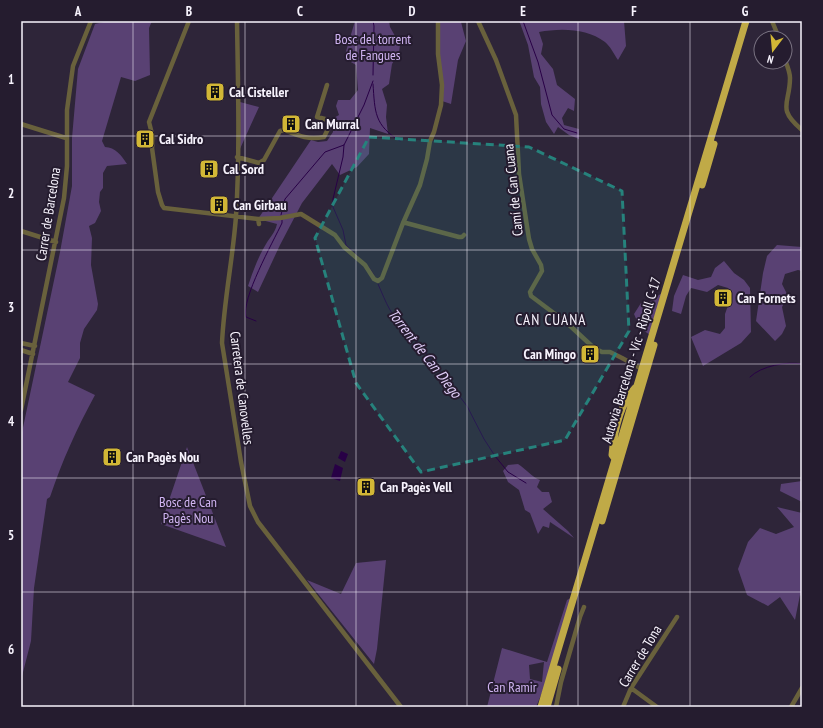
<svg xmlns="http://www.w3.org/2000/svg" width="823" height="728" viewBox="0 0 823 728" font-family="'PT Sans Narrow',sans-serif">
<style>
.green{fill:#594173;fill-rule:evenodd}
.water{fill:#280046}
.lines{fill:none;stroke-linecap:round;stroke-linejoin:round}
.stream{stroke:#280046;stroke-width:1}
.minor{stroke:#69613c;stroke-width:4.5}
.highway{stroke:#c0aa47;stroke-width:7}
.marked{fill:#26827c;fill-opacity:0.2;stroke:#26827c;stroke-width:3;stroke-dasharray:8 5;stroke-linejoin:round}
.grid{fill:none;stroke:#f7f3fd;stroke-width:1;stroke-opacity:0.55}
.labels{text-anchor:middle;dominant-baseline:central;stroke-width:4;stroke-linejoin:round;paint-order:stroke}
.park-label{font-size:14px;fill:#d1b5f3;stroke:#251c2f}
.poi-label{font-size:14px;font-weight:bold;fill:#f7f3fd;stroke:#251c2f;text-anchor:start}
.street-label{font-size:14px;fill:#f7f3fd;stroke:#251c2f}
.neighbourhood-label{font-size:15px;letter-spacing:1px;fill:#f7f3fd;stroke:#251c2f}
.water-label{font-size:15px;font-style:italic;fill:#e1cef9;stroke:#251c2f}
.neatline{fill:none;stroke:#f7f3fd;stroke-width:1.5}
.grid-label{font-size:13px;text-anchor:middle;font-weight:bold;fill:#f7f3fd}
</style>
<rect width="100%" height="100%" fill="#2e2539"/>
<path class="green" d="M108,21H152L149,28L150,75L135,81L121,77L102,141L105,147C115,147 122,156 127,164L107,166L103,173V188L100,192L99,202L101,211L95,223L89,226L92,238L91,265L98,304L97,310L84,329L80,343V358L68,382L95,395C77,428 62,461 50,497L47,499L34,588L31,641L21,680V437L60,252L72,186V138L78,69L95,24Z
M355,21H389L390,27L400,45L399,53L392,64L389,84L382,89L387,105L386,117L388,134L370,128L369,154L357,167L340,175L332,164L302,203L280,245L258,292L248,286C253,271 258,257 266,244C270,237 275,233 277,224L258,219L311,140L318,142L327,141L333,132L332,119L339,115L336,106L338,100H350L358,90L356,65L344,58Z
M438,21L461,22L466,41L458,60L451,104L442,101Z
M518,21H624L626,46L618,60C614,54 610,46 605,42C587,28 560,28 539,32L543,44L541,54L553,69L557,85L575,99L574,111L568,108L562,118L564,125L579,129V139L569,135L558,127L554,134L546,122L541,104L540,87L534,77L528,45L520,23Z
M240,102L259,107L239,151Z
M777,245L802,247V271L798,270L785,274L782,284L788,296L782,307L786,326L782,334L775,341L756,321L763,273L767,256Z
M724,261L734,273L744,280L750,288L751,332L741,343L703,366L691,337L705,330L720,334L725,328V314L732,294L728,288L718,285L707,292L691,288L686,296L681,314L672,311L674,296L683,275L698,280L711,277L715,268Z
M662,293L650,335L640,328L634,314L641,303L649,302Z
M187,447L226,547L161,524Z
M518,464C526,469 532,477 540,480L537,487L542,492H549L552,502L543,509L568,531L574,538L550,522L549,528L543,526L538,534L530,513L525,510L519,490L508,482L503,471L508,465Z
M802,481V502L780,491L781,484Z
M777,507L802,513V597L800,595L795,620L780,597L768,606L747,595L738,569L748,542L760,528L776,534L794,527Z
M386,560L377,649L374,664L307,580L341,594L356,563Z
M571,598L546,683L536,707H487L502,648L547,662L567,600ZM544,662L542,682L530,679L529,665Z"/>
<path class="water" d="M341,451L348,454L345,462L338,458Z
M335,464L343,468L340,481L331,478Z"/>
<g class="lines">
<path class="stream" d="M373,21L374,26L373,75
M523,21L538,62L552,115L564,129L577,133
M373,84C375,112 374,125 400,141
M344,145L343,157L333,199V207L343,230L346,245L362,260
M281,215L285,199L325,152L344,145L364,105L373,81
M368,266L374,275
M378,284C387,304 390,316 408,330L467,406L484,439L495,456L508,472L526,483
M256,321L246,317C241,299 273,242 282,223V220
M750,377C761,366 787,361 802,364"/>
<path class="minor" d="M189,21L149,122L153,138L152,148L158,192L162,205L164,208L258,219L259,224
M237,21C238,86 240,151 236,216C233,258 224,300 222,343L241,462L250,506L258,522L401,707
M478,21L496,60L516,115L519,174L529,239L532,249L541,265L542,271L530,292L531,296L567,323L594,348L602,352H610L622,358L642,369
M772,21L779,38
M785,60C787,65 790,72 790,78C790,104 776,108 802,130
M21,124L66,138
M237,157L259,163L264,160L280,131L284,130C299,136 308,140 324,137L328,129L329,123L325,119L317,117L327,85
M258,219L280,218L301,214L335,235L344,247L365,265L374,279L378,281L382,278L403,223L420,185L427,159L430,141L434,132L441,105L442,85L438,54V21
M403,223H406L459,237H462L464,235
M21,231L56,242
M21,343L35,346
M21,350L33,354
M21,410L64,198L67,166V110L73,66L91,21
M631,688L657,707
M556,707L561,682L580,617L584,607
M623,707L631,688L677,617
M791,707L802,688"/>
<path class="highway" d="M702,185L714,144
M615,459L612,455C614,432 619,405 635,388
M602,521L654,345
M541,707L746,21
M547,707L558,669"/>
</g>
<path class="marked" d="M369,137L529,147L622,191L629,331L565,440L421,472L356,383L315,238Z"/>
<path class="grid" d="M133,21V707M245,21V707M356,21V707M467,21V707M578,21V707M690,21V707M21,136H802M21,250H802M21,364H802M21,478H802M21,592H802"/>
<defs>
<symbol id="building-square" viewBox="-11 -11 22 22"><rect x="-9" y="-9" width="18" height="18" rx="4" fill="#d2b736" stroke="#251c2f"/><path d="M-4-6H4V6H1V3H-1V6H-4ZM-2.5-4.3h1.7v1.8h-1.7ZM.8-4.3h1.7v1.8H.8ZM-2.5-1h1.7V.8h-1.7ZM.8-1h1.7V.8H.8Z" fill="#111"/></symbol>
</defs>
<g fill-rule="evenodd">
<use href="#building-square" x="204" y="81" width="22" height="22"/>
<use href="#building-square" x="280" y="113" width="22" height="22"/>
<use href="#building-square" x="134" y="128" width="22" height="22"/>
<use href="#building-square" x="198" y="158" width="22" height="22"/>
<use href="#building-square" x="208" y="194" width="22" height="22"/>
<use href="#building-square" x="712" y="287" width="22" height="22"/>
<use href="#building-square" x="579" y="343" width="22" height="22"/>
<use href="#building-square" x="101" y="446" width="22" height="22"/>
<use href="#building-square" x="355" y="476" width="22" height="22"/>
</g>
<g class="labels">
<g class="park-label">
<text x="373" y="39">Bosc del torrent<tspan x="373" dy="16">de Fangues</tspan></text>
<text x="188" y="502">Bosc de Can<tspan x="188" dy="16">Pagès Nou</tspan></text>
<text x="512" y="687">Can Ramir</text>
</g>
<g class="poi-label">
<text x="229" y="92">Cal Cisteller</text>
<text x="305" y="124">Can Murral</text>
<text x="159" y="139">Cal Sidro</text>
<text x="223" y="169">Cal Sord</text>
<text x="233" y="205">Can Girbau</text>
<text x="737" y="298">Can Fornets</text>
<text x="576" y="354" text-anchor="end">Can Mingo</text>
<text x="126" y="457">Can Pagès Nou</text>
<text x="380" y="487">Can Pagès Vell</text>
</g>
<g class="street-label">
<text transform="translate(513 190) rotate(-96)">Camí de Can Cuana</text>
<text transform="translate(48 214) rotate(-81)">Carrer de Barcelona</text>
<text transform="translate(631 360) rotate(-73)">Autovia Barcelona - Vic - Ripoll C-17</text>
<text transform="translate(242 388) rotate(83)">Carretera de Canovelles</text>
<text transform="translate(640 656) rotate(-59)">Carrer de Tona</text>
</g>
<g class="neighbourhood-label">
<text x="551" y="319">CAN CUANA</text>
</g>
<g class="water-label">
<text transform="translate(425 353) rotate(52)">Torrent de Can Diego</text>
</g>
</g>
<rect width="823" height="728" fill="none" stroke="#251c2f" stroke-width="44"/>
<g transform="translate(773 50) rotate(196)"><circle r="19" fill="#251c2f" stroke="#797281"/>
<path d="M0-3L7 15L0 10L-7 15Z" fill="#d2b736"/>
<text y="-6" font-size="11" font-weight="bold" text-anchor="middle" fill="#f7f3fd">N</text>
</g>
<rect x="22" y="22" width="779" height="684" class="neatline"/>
<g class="grid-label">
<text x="78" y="16">A</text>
<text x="189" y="16">B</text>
<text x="300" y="16">C</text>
<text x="412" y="16">D</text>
<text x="523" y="16">E</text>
<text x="634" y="16">F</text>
<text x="745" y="16">G</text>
<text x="11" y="84">1</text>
<text x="11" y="198">2</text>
<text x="11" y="312">3</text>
<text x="11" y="426">4</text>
<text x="11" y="540">5</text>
<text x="11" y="654">6</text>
</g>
</svg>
